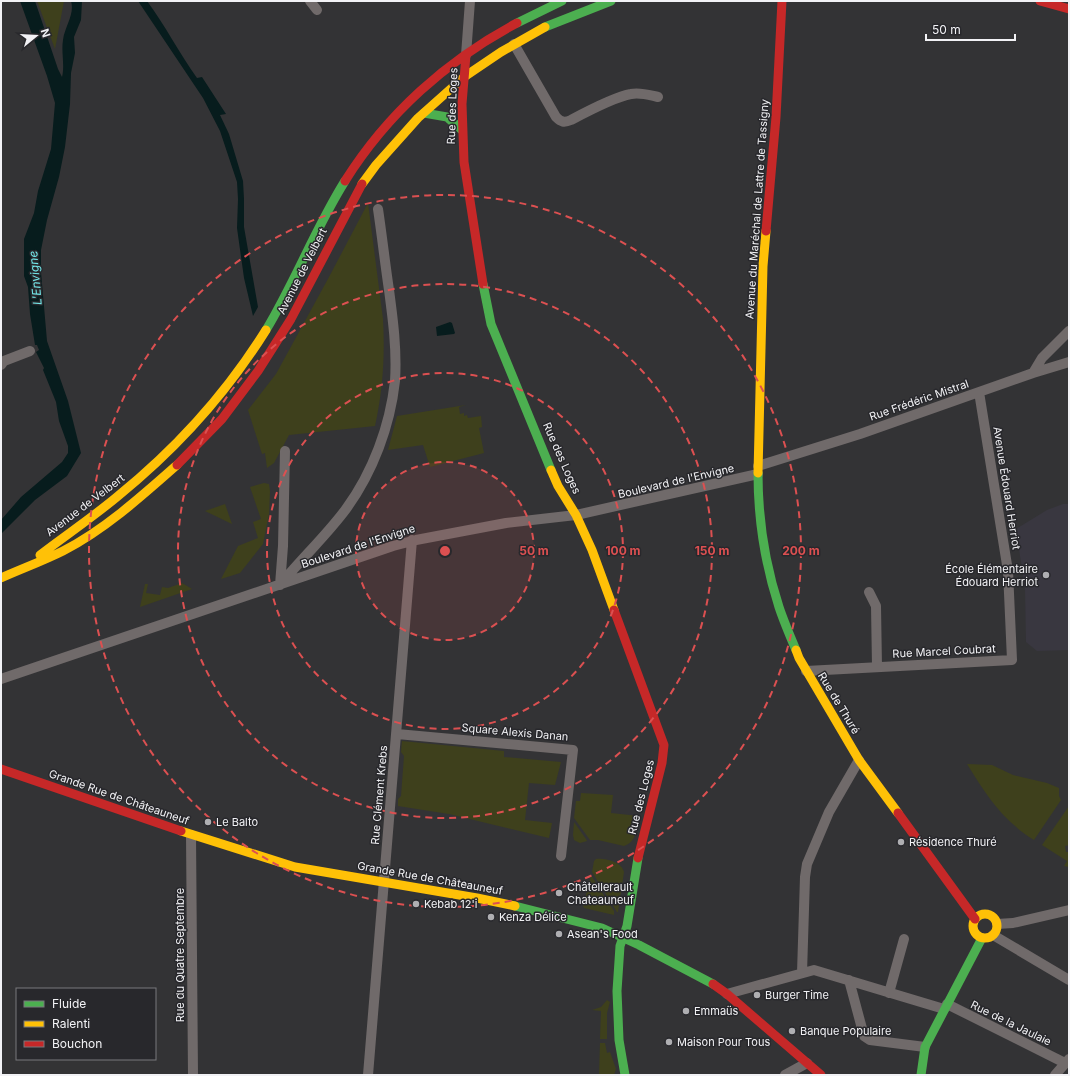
<svg xmlns="http://www.w3.org/2000/svg" width="1070" height="1076" viewBox="0 0 1070 1076" font-family="Inter,sans-serif">
<style>
.built{fill:#393740}
.green{fill:#3e401c}
.water{fill:#071c1d}
.lines{fill:none;stroke-linecap:round;stroke-linejoin:round}
.street{stroke:#706a6a;stroke-width:10}
.fast{stroke:#4caf50;stroke-width:9}
.slow{stroke:#ffc107;stroke-width:9}
.jam{stroke:#c62828;stroke-width:9}
.ring{fill:none;stroke:#dc5051;stroke-width:2;stroke-dasharray:7 5}
.poi-dot{fill:#afafb2;stroke:#28282c;stroke-width:1.5}
.labels{text-anchor:middle;dominant-baseline:central;stroke-width:3;stroke-linejoin:round;paint-order:stroke}
.street-label{font-size:11px;fill:#f2f2f5;stroke:#28282c}
.poi-label{font-size:11px;fill:#f2f2f5;stroke:#28282c;text-anchor:start}
.water-label{font-size:12px;font-style:italic;fill:#74e8ea;stroke:#28282c}
.centre{fill:#dc5051;stroke:#28282c;stroke-width:2}
.ring-label{font-size:12px;text-anchor:middle;font-weight:bold;fill:#dc5051;stroke:#28282c;stroke-width:3;stroke-linejoin:round;paint-order:stroke}
</style>
<rect width="100%" height="100%" fill="#333335"/>
<path class="built" d="M1063,504H1069V650L1037,651L1026,642L1025,589L1016,529L1047,510Z"/>
<path class="green" d="M37,1H64L55,49Z
M368,203L383,319C385,356 383,390 375,426L289,435L274,463L267,468L265,453L262,454L248,410L276,374L329,277Z
M466,405L459,407L460,414L464,413V416L467,415L468,418L481,416L482,427L479,428L484,453L430,467L423,445L388,450L397,416Z
M264,483L269,484L270,491L269,514L263,544L240,573L221,579L238,546L258,538L253,522L261,519L250,487Z
M225,504L232,524L205,511Z
M182,583L192,589L140,607L145,584H148L146,593L160,595L162,587L168,588Z
M402,741L504,751V757L561,762L555,785L529,783L525,820L552,823L549,838L449,814L398,806V799L401,796L404,756L401,752Z
M967,764L992,765L1013,775L1047,783L1059,788V796L1061,800L1034,840C1002,820 987,796 967,764Z
M581,793L613,795L611,813L639,816C637,827 637,842 624,846L598,840H590L574,818L576,801H580Z
M1069,806V845L1065,846L1066,852H1069V867L1064,866L1067,861L1042,845Z
M574,822L586,839L587,841L580,843L574,840L573,835Z
M596,859C605,858 622,862 624,872L618,912H617L592,872L594,861Z
M591,875L614,911V915L584,908L583,906Z
M607,1000L610,1002L607,1013V1039H600L601,1011L592,1010L601,1007Z
M600,1043H605L607,1053L610,1052L616,1069L614,1075H599Z"/>
<path class="water" d="M20,1H35L58,69L62,77C65,65 61,52 63,40C65,26 75,14 71,1H82L81,20L74,37L75,53L71,73L70,104L65,147L59,177L47,220L41,250V272L47,341L68,401L81,453L67,476L35,500L1,534V520L21,497L62,462L68,453V446L59,421L56,402L43,370L44,368L36,352L39,350L37,345H35L30,314L28,287L24,276V239L34,213L38,191L51,149L55,103L47,76Z
M138,1H147C165,25 179,53 197,78L202,77L226,114L220,115L229,134L243,181L244,199V227L258,307L253,316L244,278L237,228L238,199L237,182L220,131L203,98Z
M450,322L452,323L455,333L454,334L437,336L436,327Z"/>
<g class="lines">
<path class="street" d="M310,1L317,10
M514,44L556,117C561,122 564,123 571,120C586,112 614,97 631,94C640,92 649,95 658,97
M466,55L470,1
M1,365L4,361L30,351
M1033,373L1042,358L1069,331
M758,466L860,434L1033,373L1069,362
M280,585C301,559 326,536 346,509C373,472 390,426 395,381C397,350 393,320 389,290C385,263 382,236 378,209
M280,585L283,546L285,451
M869,592L876,606L877,667
M806,671L1012,660L1008,571L979,392
M1,679L393,546L416,540L506,523L576,515L758,474
M397,734L573,750L561,856
M191,835L193,1075
M997,924L1013,923L1069,910
M993,935L1069,980
M802,973L805,877L807,864L829,812L859,760
M849,980L864,1036L870,1040L925,1047
M889,993L904,939
M727,994L814,970L944,1009
M947,1004L1065,1063
M368,1075L412,540
M785,1075L807,1063
M1055,1075L1069,1059"/>
<path class="fast" d="M517,23L562,1
M545,27L611,1
M424,113L447,117L462,130
M483,284L491,324L551,470
M266,330C295,282 315,229 345,181
M758,473C758,518 765,564 779,607C784,622 790,636 796,650
M515,906L602,928L639,945L713,984
M625,1075L619,1040L617,991L620,946L627,926L638,858
M921,1075L925,1047L982,938"/>
<path class="slow" d="M362,184L376,165L418,118L464,77L501,52L545,27
M551,470L558,486L576,515L592,550L614,610
M758,473L763,266L766,231
M40,555C66,535 93,517 118,496C176,449 226,394 266,330
M1,578C21,569 43,561 63,551C104,530 142,496 177,465
M796,650L799,658L859,760L898,813
M181,831L295,867L477,898L515,906
M973 926a12 12 0 1 1 24 0a12 12 0 1 1-24 0Z"/>
<path class="jam" d="M1040,1L1069,9
M466,55L462,104L464,162L483,284
M345,181C387,114 447,60 517,23
M766,231L776,117L782,1
M177,465L222,419L258,371L291,319L362,184
M614,610L664,745L662,763L638,858
M1,769L181,831
M898,813L975,919
M713,984L727,994L821,1075"/>
</g>
<circle cx="445" cy="551" r="89" fill="#dc5051" fill-opacity=".12"/>
<g class="ring">
<circle cx="445" cy="551" r="89"/>
<circle cx="445" cy="551" r="178"/>
<circle cx="445" cy="551" r="267"/>
<circle cx="445" cy="551" r="356"/>
</g>
<g class="poi-dot">
<circle cx="1046" cy="575" r="4"/>
<circle cx="208" cy="822" r="4"/>
<circle cx="901" cy="842" r="4"/>
<circle cx="559" cy="893" r="4"/>
<circle cx="416" cy="904" r="4"/>
<circle cx="491" cy="917" r="4"/>
<circle cx="559" cy="934" r="4"/>
<circle cx="757" cy="995" r="4"/>
<circle cx="686" cy="1011" r="4"/>
<circle cx="792" cy="1031" r="4"/>
<circle cx="669" cy="1042" r="4"/>
</g>
<g class="labels">
<g class="street-label">
<text transform="translate(452 106) rotate(-88)">Rue des Loges</text>
<text transform="translate(757 209) rotate(-86)">Avenue du Maréchal de Lattre de Tassigny</text>
<text transform="translate(302 271) rotate(-63)">Avenue de Velbert</text>
<text transform="translate(919 400) rotate(-19)">Rue Frédéric Mistral</text>
<text transform="translate(562 458) rotate(66)">Rue des Loges</text>
<text transform="translate(676 481) rotate(-13)">Boulevard de l'Envigne</text>
<text transform="translate(1007 488) rotate(81)">Avenue Édouard Herriot</text>
<text transform="translate(85 505) rotate(-37)">Avenue de Velbert</text>
<text transform="translate(358 546) rotate(-18)">Boulevard de l'Envigne</text>
<text transform="translate(944 651) rotate(-3)">Rue Marcel Coubrat</text>
<text transform="translate(839 703) rotate(59)">Rue de Thuré</text>
<text transform="translate(515 732) rotate(5)">Square Alexis Danan</text>
<text transform="translate(379 795) rotate(-85)">Rue Clément Krebs</text>
<text transform="translate(119 797) rotate(19)">Grande Rue de Châteauneuf</text>
<text transform="translate(641 797) rotate(-76)">Rue des Loges</text>
<text transform="translate(430 878) rotate(10)">Grande Rue de Châteauneuf</text>
<text transform="translate(180 955) rotate(-90)">Rue du Quatre Septembre</text>
<text transform="translate(1011 1023) rotate(26)">Rue de la Jaulaie</text>
</g>
<g class="poi-label">
<text x="1038" y="569" text-anchor="end">École Élémentaire<tspan x="1038" dy="13">Édouard Herriot</tspan></text>
<text x="216" y="822">Le Balto</text>
<text x="909" y="842">Résidence Thuré</text>
<text x="567" y="887">Châtellerault<tspan x="567" dy="13">Chateauneuf</tspan></text>
<text x="424" y="904">Kebab 12'i</text>
<text x="499" y="917">Kenza Délice</text>
<text x="567" y="934">Asean's Food</text>
<text x="765" y="995">Burger Time</text>
<text x="694" y="1011">Emmaüs</text>
<text x="800" y="1031">Banque Populaire</text>
<text x="677" y="1042">Maison Pour Tous</text>
</g>
<g class="water-label">
<text transform="translate(35 278) rotate(-95)">L'Envigne</text>
</g>
</g>
<circle cx="445" cy="551" r="6" class="centre"/>
<g class="ring-label">
<text x="534" y="555">50 m</text>
<text x="623" y="555">100 m</text>
<text x="712" y="555">150 m</text>
<text x="801" y="555">200 m</text>
</g>
<rect width="1070" height="1076" fill="none" stroke="#f2f2f5" stroke-width="4"/>
<rect x="16" y="988" width="140" height="72" fill="#28282c" stroke="#79797c"/>
<rect x="24" y="1001" width="20" height="6" fill="#4caf50" stroke="#79797c"/>
<text x="52" y="1008" font-size="12" fill="#f2f2f5">Fluide</text>
<rect x="24" y="1021" width="20" height="6" fill="#ffc107" stroke="#79797c"/>
<text x="52" y="1028" font-size="12" fill="#f2f2f5">Ralenti</text>
<rect x="24" y="1041" width="20" height="6" fill="#c62828" stroke="#79797c"/>
<text x="52" y="1048" font-size="12" fill="#f2f2f5">Bouchon</text>
<g transform="translate(36 36) rotate(72)" stroke="#28282c" stroke-width="3" paint-order="stroke">
<path d="M0-3L7 15L0 10L-7 15Z" fill="#f2f2f5"/>
<text y="-6" font-size="11" font-weight="bold" text-anchor="middle" fill="#f2f2f5">N</text>
</g>
<path d="M926 34v6h89v-6" fill="none" stroke="#f2f2f5" stroke-width="2"/>
<text x="932" y="34" font-size="12" fill="#f2f2f5" stroke="#28282c" stroke-width="3" paint-order="stroke">50 m</text>
</svg>
